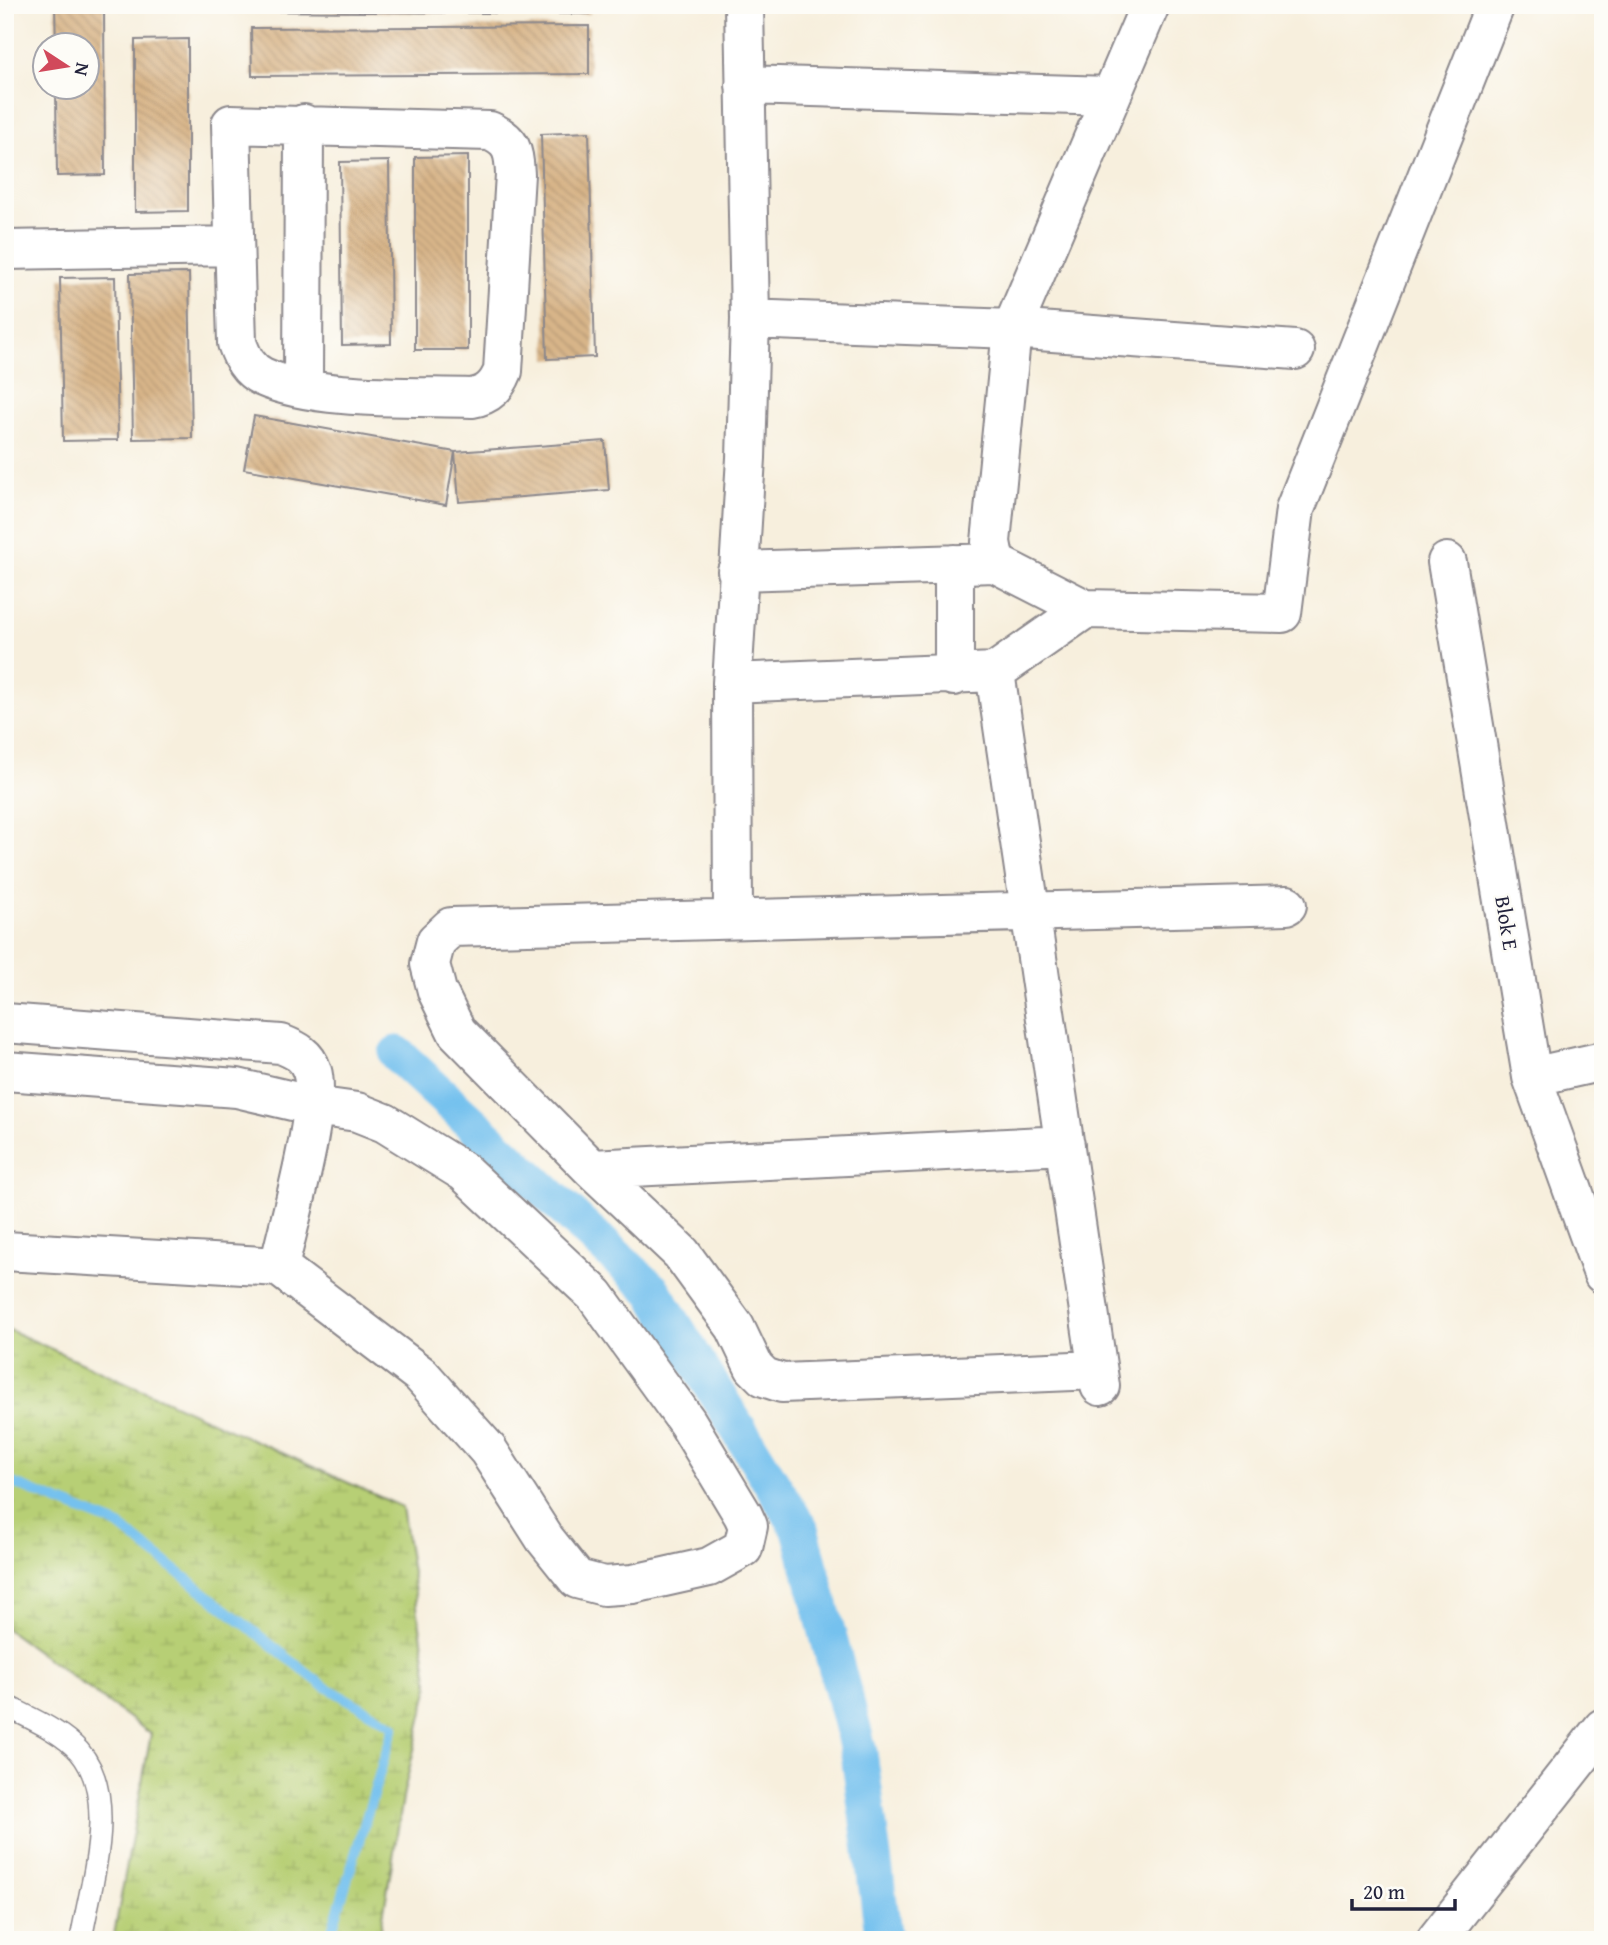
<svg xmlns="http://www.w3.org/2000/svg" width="1608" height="1945" viewBox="0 0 1608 1945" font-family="'Gentium Book Plus',serif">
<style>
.wetland{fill:url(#wetland-marsh);stroke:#6c7858;stroke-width:2}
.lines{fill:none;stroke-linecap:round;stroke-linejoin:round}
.stream{stroke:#74c1ee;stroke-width:10}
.canal{stroke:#74c1ee;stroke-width:37}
.building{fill:url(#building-back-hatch)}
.lane-casing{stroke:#8c888c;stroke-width:24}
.street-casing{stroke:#8c888c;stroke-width:42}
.lane{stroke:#fff;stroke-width:21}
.street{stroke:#fff;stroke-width:38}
.labels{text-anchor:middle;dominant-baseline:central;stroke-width:5;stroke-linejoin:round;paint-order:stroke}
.street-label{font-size:21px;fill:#22223b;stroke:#fdfcf7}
</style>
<defs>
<pattern id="wetland-marsh" width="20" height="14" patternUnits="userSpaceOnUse" patternTransform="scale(1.75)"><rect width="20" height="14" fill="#b7cf74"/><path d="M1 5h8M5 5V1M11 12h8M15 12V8" fill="none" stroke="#9db165"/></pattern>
<pattern id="building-back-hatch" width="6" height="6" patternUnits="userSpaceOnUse" patternTransform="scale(1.75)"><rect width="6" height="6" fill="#d8b589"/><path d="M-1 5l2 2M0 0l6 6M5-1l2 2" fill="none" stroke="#b99b77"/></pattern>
</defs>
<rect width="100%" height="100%" fill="#fdfcf7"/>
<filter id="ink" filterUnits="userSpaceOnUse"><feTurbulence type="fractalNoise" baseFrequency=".0143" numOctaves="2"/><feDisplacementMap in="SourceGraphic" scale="14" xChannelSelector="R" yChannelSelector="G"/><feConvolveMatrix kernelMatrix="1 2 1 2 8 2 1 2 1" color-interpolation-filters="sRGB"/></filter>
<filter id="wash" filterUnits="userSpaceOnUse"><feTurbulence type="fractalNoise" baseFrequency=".00686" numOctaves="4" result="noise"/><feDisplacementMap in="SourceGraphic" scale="28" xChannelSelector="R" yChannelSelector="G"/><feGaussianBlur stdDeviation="1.57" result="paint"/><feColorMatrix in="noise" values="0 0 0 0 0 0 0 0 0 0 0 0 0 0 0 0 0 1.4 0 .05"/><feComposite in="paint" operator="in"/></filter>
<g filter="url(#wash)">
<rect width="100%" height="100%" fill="#f7efdd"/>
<path class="wetland" d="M5,1328L402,1507L429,1686L404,1792L379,1940H113L151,1734L5,1628Z"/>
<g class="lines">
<path class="stream" d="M5,1480L118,1525L321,1684L394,1726L329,1940"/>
<path class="canal" d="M397,1054L653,1291L800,1529L859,1753L884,1940"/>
</g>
<g id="blocks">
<path class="building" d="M55,5H104L105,175L57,176L56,88H88V46H56Z
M254,5H590V14L254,11Z
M589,26V74L252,76L251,28Z
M188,39V211L135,212V40Z
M589,132L595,357L547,359L541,134Z
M468,156V350H415V157Z
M389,161L391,344L342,345L340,162Z
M189,273L192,438L133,439L130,274Z
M115,277L118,440L63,441L60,278Z
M254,416L455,452L605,441L609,490L459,502L455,452L446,505L244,469Z"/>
</g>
</g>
<g filter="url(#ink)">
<use href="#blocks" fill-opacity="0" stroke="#8c888c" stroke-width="2"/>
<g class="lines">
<defs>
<path id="lane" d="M5,1705C29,1718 60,1730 79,1751C120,1797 90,1885 81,1940"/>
<path id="street" d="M745,85L1110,96
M231,124L490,131C512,141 514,151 515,174L503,371C497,386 489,395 472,398C412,396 317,401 263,377C248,370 242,357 237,343Z
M5,250L232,246
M750,319L1012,329L1295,350
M303,388L304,124
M1447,562L1532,1077L1603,1274
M995,563L991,542L1012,329L1150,5
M737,571L995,563L1085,609L1282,613L1295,509L1495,5
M995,672L1100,1386
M954,676V564
M732,683L995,672L1085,609
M733,919L732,683L746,458L750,319L744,5
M5,1023L281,1044C296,1050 307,1055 312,1071C323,1106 288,1225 279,1267
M5,1071L237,1088L314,1106L357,1112L385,1123L464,1172L595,1295L687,1422L743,1515L748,1526L743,1548L709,1567L633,1584L604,1586L577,1579L545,1539L488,1450L421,1375L279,1267L5,1251
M1532,1077L1603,1061
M592,1169L1065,1145
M1097,1370L782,1383L764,1377L754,1367L735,1327L681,1253L592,1169L457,1032L437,991L430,964L436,941L451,927L1287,905
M1436,1940L1603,1728"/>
</defs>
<use href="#lane" class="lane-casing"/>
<use href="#street" class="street-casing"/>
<use href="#lane" class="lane"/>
<use href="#street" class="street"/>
</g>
</g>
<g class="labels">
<g class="street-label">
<text transform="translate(1507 923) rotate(81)">Blok E</text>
</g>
</g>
<rect width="1608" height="1945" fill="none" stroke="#fdfcf7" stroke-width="28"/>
<g transform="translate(66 66) rotate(102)"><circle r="33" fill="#fdfcf7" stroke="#a5a5ac" stroke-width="2"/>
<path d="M0-5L12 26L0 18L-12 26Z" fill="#d1495b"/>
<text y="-10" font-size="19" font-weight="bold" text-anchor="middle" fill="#22223b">N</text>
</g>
<path d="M1352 1899v10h103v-10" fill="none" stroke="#22223b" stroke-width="3.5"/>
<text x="1363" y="1899" font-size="21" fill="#22223b" stroke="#fdfcf7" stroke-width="5" paint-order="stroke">20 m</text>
</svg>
